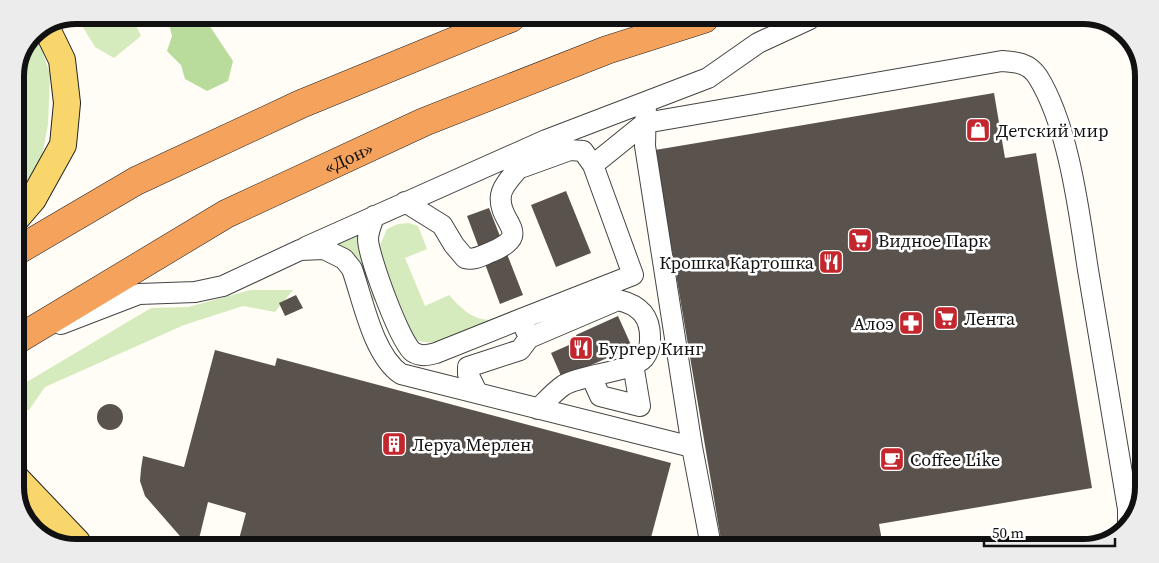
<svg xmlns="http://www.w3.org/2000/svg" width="1159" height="563" viewBox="0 0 1159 563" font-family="'Source Serif 4',serif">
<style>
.green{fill:#d5ebbd}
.forest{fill:#b9dc9c}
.building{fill:#5a524d}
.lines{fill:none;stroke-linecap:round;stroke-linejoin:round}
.minor-casing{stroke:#444;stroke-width:22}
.major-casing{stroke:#222;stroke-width:28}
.highway-casing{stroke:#222;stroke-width:29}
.minor{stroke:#fff;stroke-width:20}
.major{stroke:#f9d66b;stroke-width:26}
.highway{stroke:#f5a25d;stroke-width:28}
.labels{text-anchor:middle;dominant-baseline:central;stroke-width:5;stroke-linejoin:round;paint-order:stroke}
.poi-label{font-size:18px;fill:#111;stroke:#fff;text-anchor:start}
.street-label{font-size:18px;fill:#111;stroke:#fff}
.rim{fill:none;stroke:#111;stroke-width:6}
</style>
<rect width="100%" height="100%" fill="#fffdf5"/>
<path class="green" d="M83,15H131L141,36L114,58L95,47L78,19Z
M33,33L40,44L50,74L48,125L42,156L15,200V72Z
M409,223L418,226L427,249L405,258L425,306L449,295C461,308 472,320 491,320C469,329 431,355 410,335L377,252L387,229L398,224Z
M360,229L381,298L372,301C372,272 356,255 331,243Z
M251,290H293L275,312L243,306L184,325L45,387L29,410L15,411V389L151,308L188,307Z"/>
<path class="forest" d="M167,16H203L233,61L228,81L207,91L185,79L181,65L167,51L172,36Z"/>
<path class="building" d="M994,93L1005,158L1036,153L1092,488L879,524L883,547L722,546L655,150Z
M566,191L591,253L556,267L531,205Z
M489,208L523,295L500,304L467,216Z
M296,295L303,308L285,316L279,303Z
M618,316L632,347L562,378L551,353L578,341L576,335Z
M215,350L275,366L277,358L671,463L649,545L238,543L246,513L208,502L198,543H186L145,496L140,481L141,469L143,456L184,467Z
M97 417a13 13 0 1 1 26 0a13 13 0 1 1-26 0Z"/>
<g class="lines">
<defs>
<path id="minor" d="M523,167L570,150L583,151L593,165
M405,202L442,225L454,245L465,258C474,261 483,255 491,252C535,234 497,223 501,195C503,181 530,157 540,146
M374,216C372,223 368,232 368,239C368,255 401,345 413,352C421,357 428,355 436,353L521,319L526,331
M306,247L546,140L708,78L758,43L810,19
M521,319L633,275L593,165L645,123L1002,61C1017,62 1029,63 1038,77C1069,127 1079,212 1088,270C1102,350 1115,430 1128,509V526
M61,324L139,294L195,292L223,286L300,250L324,249L344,259L352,269C363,300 373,355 401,374L692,447L645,146L646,103
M591,376L600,396L640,406L633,364
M477,392L468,374V367L520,350L529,338L618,300C640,305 651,317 650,340C650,345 648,353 644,358C631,372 583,374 564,385C555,391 546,401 538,409
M692,447L711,546"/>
<path id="major" d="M15,220L33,199L63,145L67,103L62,60L46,27
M15,477L77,542"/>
<g id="highway">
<path d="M15,252L136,181L301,104L511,18"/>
<path id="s1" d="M15,341L226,214L424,122L607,50L704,19"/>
</g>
</defs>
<use href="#minor" class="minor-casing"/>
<use href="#major" class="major-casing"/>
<use href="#highway" class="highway-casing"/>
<use href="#minor" class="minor"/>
<use href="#major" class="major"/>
<use href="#highway" class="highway"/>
</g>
<defs>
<symbol id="shop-square" viewBox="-11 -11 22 22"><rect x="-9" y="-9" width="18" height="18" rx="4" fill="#c4262e" stroke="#fff"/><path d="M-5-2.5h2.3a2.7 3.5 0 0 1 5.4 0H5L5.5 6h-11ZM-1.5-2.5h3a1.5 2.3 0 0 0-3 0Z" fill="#fff"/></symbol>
<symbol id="supermarket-square" viewBox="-11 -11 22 22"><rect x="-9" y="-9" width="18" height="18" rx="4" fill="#c4262e" stroke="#fff"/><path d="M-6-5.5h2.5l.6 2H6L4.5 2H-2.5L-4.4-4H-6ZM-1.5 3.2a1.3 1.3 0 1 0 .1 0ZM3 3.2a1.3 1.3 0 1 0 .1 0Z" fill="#fff"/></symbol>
<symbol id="restaurant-square" viewBox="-11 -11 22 22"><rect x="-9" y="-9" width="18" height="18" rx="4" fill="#c4262e" stroke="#fff"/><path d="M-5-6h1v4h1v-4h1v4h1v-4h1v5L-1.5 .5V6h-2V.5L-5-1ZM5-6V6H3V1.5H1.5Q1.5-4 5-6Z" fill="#fff"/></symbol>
<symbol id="pharmacy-square" viewBox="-11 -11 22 22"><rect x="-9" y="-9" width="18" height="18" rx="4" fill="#c4262e" stroke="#fff"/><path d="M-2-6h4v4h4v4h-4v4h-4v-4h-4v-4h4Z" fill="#fff"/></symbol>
<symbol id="building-square" viewBox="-11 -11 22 22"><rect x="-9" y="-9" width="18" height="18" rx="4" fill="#c4262e" stroke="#fff"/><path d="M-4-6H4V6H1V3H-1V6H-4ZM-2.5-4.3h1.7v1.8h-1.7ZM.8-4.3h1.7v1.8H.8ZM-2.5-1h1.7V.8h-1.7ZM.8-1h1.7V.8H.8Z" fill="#fff"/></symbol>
<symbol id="cafe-square" viewBox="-11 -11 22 22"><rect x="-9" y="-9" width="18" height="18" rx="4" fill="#c4262e" stroke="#fff"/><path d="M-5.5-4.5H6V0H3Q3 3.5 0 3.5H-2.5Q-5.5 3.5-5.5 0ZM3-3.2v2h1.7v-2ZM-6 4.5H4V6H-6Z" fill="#fff"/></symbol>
</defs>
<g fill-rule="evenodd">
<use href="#shop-square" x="964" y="116" width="28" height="28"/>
<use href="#supermarket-square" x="846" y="226" width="28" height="28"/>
<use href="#restaurant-square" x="817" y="248" width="28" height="28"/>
<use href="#supermarket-square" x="932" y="304" width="28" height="28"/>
<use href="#pharmacy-square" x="897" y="309" width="28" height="28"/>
<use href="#restaurant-square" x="567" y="334" width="28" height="28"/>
<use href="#building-square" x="380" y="430" width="28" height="28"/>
<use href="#cafe-square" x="878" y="445" width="28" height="28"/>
</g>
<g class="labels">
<g class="poi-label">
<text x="996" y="130">Детский мир</text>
<text x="878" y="240">Видное Парк</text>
<text x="814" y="262" text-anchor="end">Крошка Картошка</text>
<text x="964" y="318">Лента</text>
<text x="894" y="323" text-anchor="end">Алоэ</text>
<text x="598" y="348">Бургер Кинг</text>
<text x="412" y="444">Леруа Мерлен</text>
<text x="910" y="459">Coffee Like</text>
</g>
<g class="street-label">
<text stroke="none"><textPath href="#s1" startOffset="381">«Дон»</textPath></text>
</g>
</g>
<path d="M0 0H1159V563H0ZM76 24H1083A52 52 0 0 1 1135 76V487A52 52 0 0 1 1083 539H76A52 52 0 0 1 24 487V76A52 52 0 0 1 76 24Z" fill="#ececec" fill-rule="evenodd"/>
<path class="rim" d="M76 24H1083A52 52 0 0 1 1135 76V487A52 52 0 0 1 1083 539H76A52 52 0 0 1 24 487V76A52 52 0 0 1 76 24Z"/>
<path d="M984 538v8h131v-8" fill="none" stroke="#111111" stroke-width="2.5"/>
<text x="992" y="538" font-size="15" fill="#111111" stroke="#ffffff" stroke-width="4" paint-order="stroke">50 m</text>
</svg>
